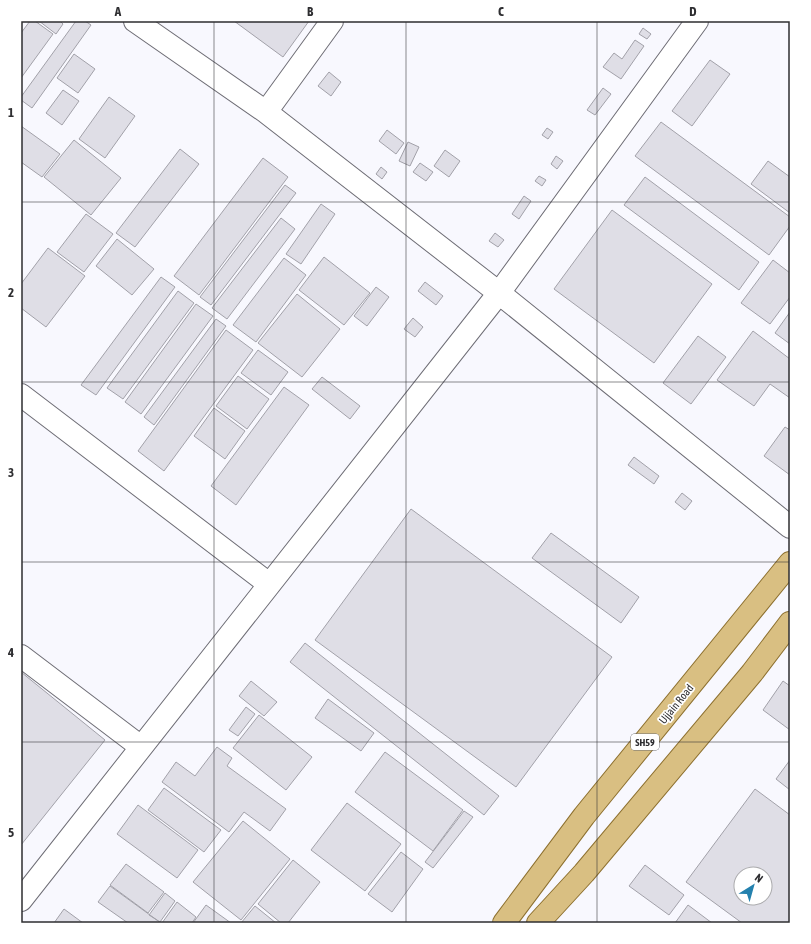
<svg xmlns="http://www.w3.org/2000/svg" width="811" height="944" viewBox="0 0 811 944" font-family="'Asap Condensed',sans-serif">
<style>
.building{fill:#dfdee6;stroke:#a2a1a9;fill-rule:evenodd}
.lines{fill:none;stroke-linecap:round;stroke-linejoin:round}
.minor-casing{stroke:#6e6d75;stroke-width:24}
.major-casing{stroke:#8d702f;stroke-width:24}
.minor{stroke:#fff;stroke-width:22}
.major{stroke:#d9bf82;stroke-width:22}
.grid{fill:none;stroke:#2e2e31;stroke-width:1;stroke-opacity:0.55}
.labels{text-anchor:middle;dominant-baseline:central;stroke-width:3.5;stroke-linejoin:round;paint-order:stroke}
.shield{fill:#fff;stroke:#6d6d6f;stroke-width:1}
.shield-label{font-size:10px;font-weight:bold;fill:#2e2e31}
.street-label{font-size:11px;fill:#2e2e31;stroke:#fff}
.neatline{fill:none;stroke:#2e2e31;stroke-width:1.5}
.grid-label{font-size:13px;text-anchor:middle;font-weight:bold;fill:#2e2e31}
</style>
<rect width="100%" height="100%" fill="#f8f8fe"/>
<path class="building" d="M30,21H35L53,34L21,78V33Z
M39,21H60L63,24L56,34Z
M76,21H85L91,25L32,108L21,100V97Z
M234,21H309L283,57Z
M643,28L651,34L647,39L639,34Z
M635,40L644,46L621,79L603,67L614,53L622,59Z
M74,54L95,69L78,93L57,78Z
M710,60L730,74L692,126L672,111Z
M329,72L341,82L331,96L318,86Z
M603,88L611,94L595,115L587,110Z
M63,90L79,101L62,125L46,113Z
M109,97L135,116L105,158L79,139Z
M661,122L790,217V226L769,255L635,156Z
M21,126L60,154L42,177L21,162Z
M547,128L553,132L548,139L542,135Z
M387,130L404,143L396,154L379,141Z
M74,140L121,178L91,215L44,177Z
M408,142L419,147L410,166L399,161Z
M180,149L199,164L135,247L116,233Z
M445,150L460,161L449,177L434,166Z
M556,156L563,161L557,169L551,164Z
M263,158L288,177L199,295L174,276Z
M768,161L790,177V213L751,184Z
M420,163L433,172L426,181L413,172Z
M381,167L387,172L382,179L376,174Z
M539,176L546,180L542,186L535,181Z
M645,177L759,262L739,290L624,205Z
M285,185L296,193L211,305L200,297Z
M524,196L531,201L519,219L512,214Z
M321,204L335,214L301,264L286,254Z
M612,210L712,284L654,363L554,289Z
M86,214L113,234L84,272L57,252Z
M281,218L295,229L227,319L212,308Z
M495,233L504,240L498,247L489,241Z
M117,239L154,269L132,295L96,266Z
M48,248L85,276L46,327L21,308V284Z
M324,257L370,293L344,325L299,290Z
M284,258L306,275L256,342L233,325Z
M773,260L790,273V297L770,324L741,303Z
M161,277L175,287L96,395L81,385Z
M425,282L443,296L436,305L418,291Z
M376,287L389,297L367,326L354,316Z
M178,291L194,303L123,399L107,388Z
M297,294L340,329L302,377L258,343Z
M196,304L213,316L141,414L125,402Z
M790,312V344L775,333Z
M413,318L423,327L415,337L404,329Z
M216,319L226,326L154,425L144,417Z
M226,330L253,350L164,471L138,451Z
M753,331L790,359V398L770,384L754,406L717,380Z
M698,336L726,357L691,404L663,383Z
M258,350L288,372L271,395L241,373Z
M238,376L269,399L247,429L216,406Z
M322,377L360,406L350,419L312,389Z
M284,387L309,405L236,505L211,486Z
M214,408L245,431L225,459L194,436Z
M785,427L790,430V475L764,456Z
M634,457L659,476L654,484L628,465Z
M682,493L692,501L685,510L675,502Z
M411,509L612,657L516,787L315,640Z
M551,533L639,597L621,623L532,558Z
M305,643L499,796L484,815L290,662Z
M21,672L105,740L21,845Z
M251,681L277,702L264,716L239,696Z
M783,681L790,686V730L763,710Z
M328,699L374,733L361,751L315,718Z
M246,707L255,714L238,736L229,730Z
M259,715L312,757L286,790L233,748Z
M217,747L232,758L227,766L286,809L270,831L244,812L229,832L162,782L176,762L195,776Z
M385,752L463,810L433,851L355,792Z
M790,760V790L776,779Z
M164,788L221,830L204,852L148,810Z
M755,789L790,815V923H742L686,882ZM741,874H765V898H741Z
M347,803L401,844L365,891L311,850Z
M138,805L198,850L177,878L117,834Z
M464,811L473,817L433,868L425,862Z
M243,821L290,859L241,920L193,882Z
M401,852L423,869L392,912L368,894Z
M293,860L320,882L288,923H281L258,904Z
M126,864L164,892L148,913L110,885Z
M645,865L684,895L669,915L629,886Z
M110,886L161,923H128L98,902Z
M165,893L175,901L160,922L149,915Z
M177,902L196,917L192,923H162Z
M206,905L231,923H193Z
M688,905L712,923H675Z
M255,906L276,923H241Z
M64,909L83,923H54Z"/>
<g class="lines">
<defs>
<path id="minor" d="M135,21L266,112L499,293L790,527
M266,112L332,21
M21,395L269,584
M21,656L141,747
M21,900L499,293L697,21"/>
<path id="major" d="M504,923L584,816L790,563
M538,923L584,873L752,673L790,623"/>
</defs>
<use href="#minor" class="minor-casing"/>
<use href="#major" class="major-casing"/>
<use href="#minor" class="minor"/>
<use href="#major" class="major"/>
</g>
<path class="grid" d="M214,21V923M406,21V923M597,21V923M21,202H790M21,382H790M21,562H790M21,742H790"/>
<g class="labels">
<rect class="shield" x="631" y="734" width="28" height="16" rx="3"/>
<g class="shield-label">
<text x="645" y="742">SH59</text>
</g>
<g class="street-label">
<text transform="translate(676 704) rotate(-51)">Ujjain Road</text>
</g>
</g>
<rect width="811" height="944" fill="none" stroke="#ffffff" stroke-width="44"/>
<g transform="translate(753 886) rotate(37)"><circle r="19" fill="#ffffff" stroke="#ababad"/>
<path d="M0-3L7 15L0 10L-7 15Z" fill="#2481ae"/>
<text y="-6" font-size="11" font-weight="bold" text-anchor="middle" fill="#2e2e31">N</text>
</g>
<rect x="22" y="22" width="767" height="900" class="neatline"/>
<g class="grid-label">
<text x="118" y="16">A</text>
<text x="310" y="16">B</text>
<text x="501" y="16">C</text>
<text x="693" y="16">D</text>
<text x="11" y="117">1</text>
<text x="11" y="297">2</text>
<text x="11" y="477">3</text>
<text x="11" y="657">4</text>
<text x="11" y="837">5</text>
</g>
</svg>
